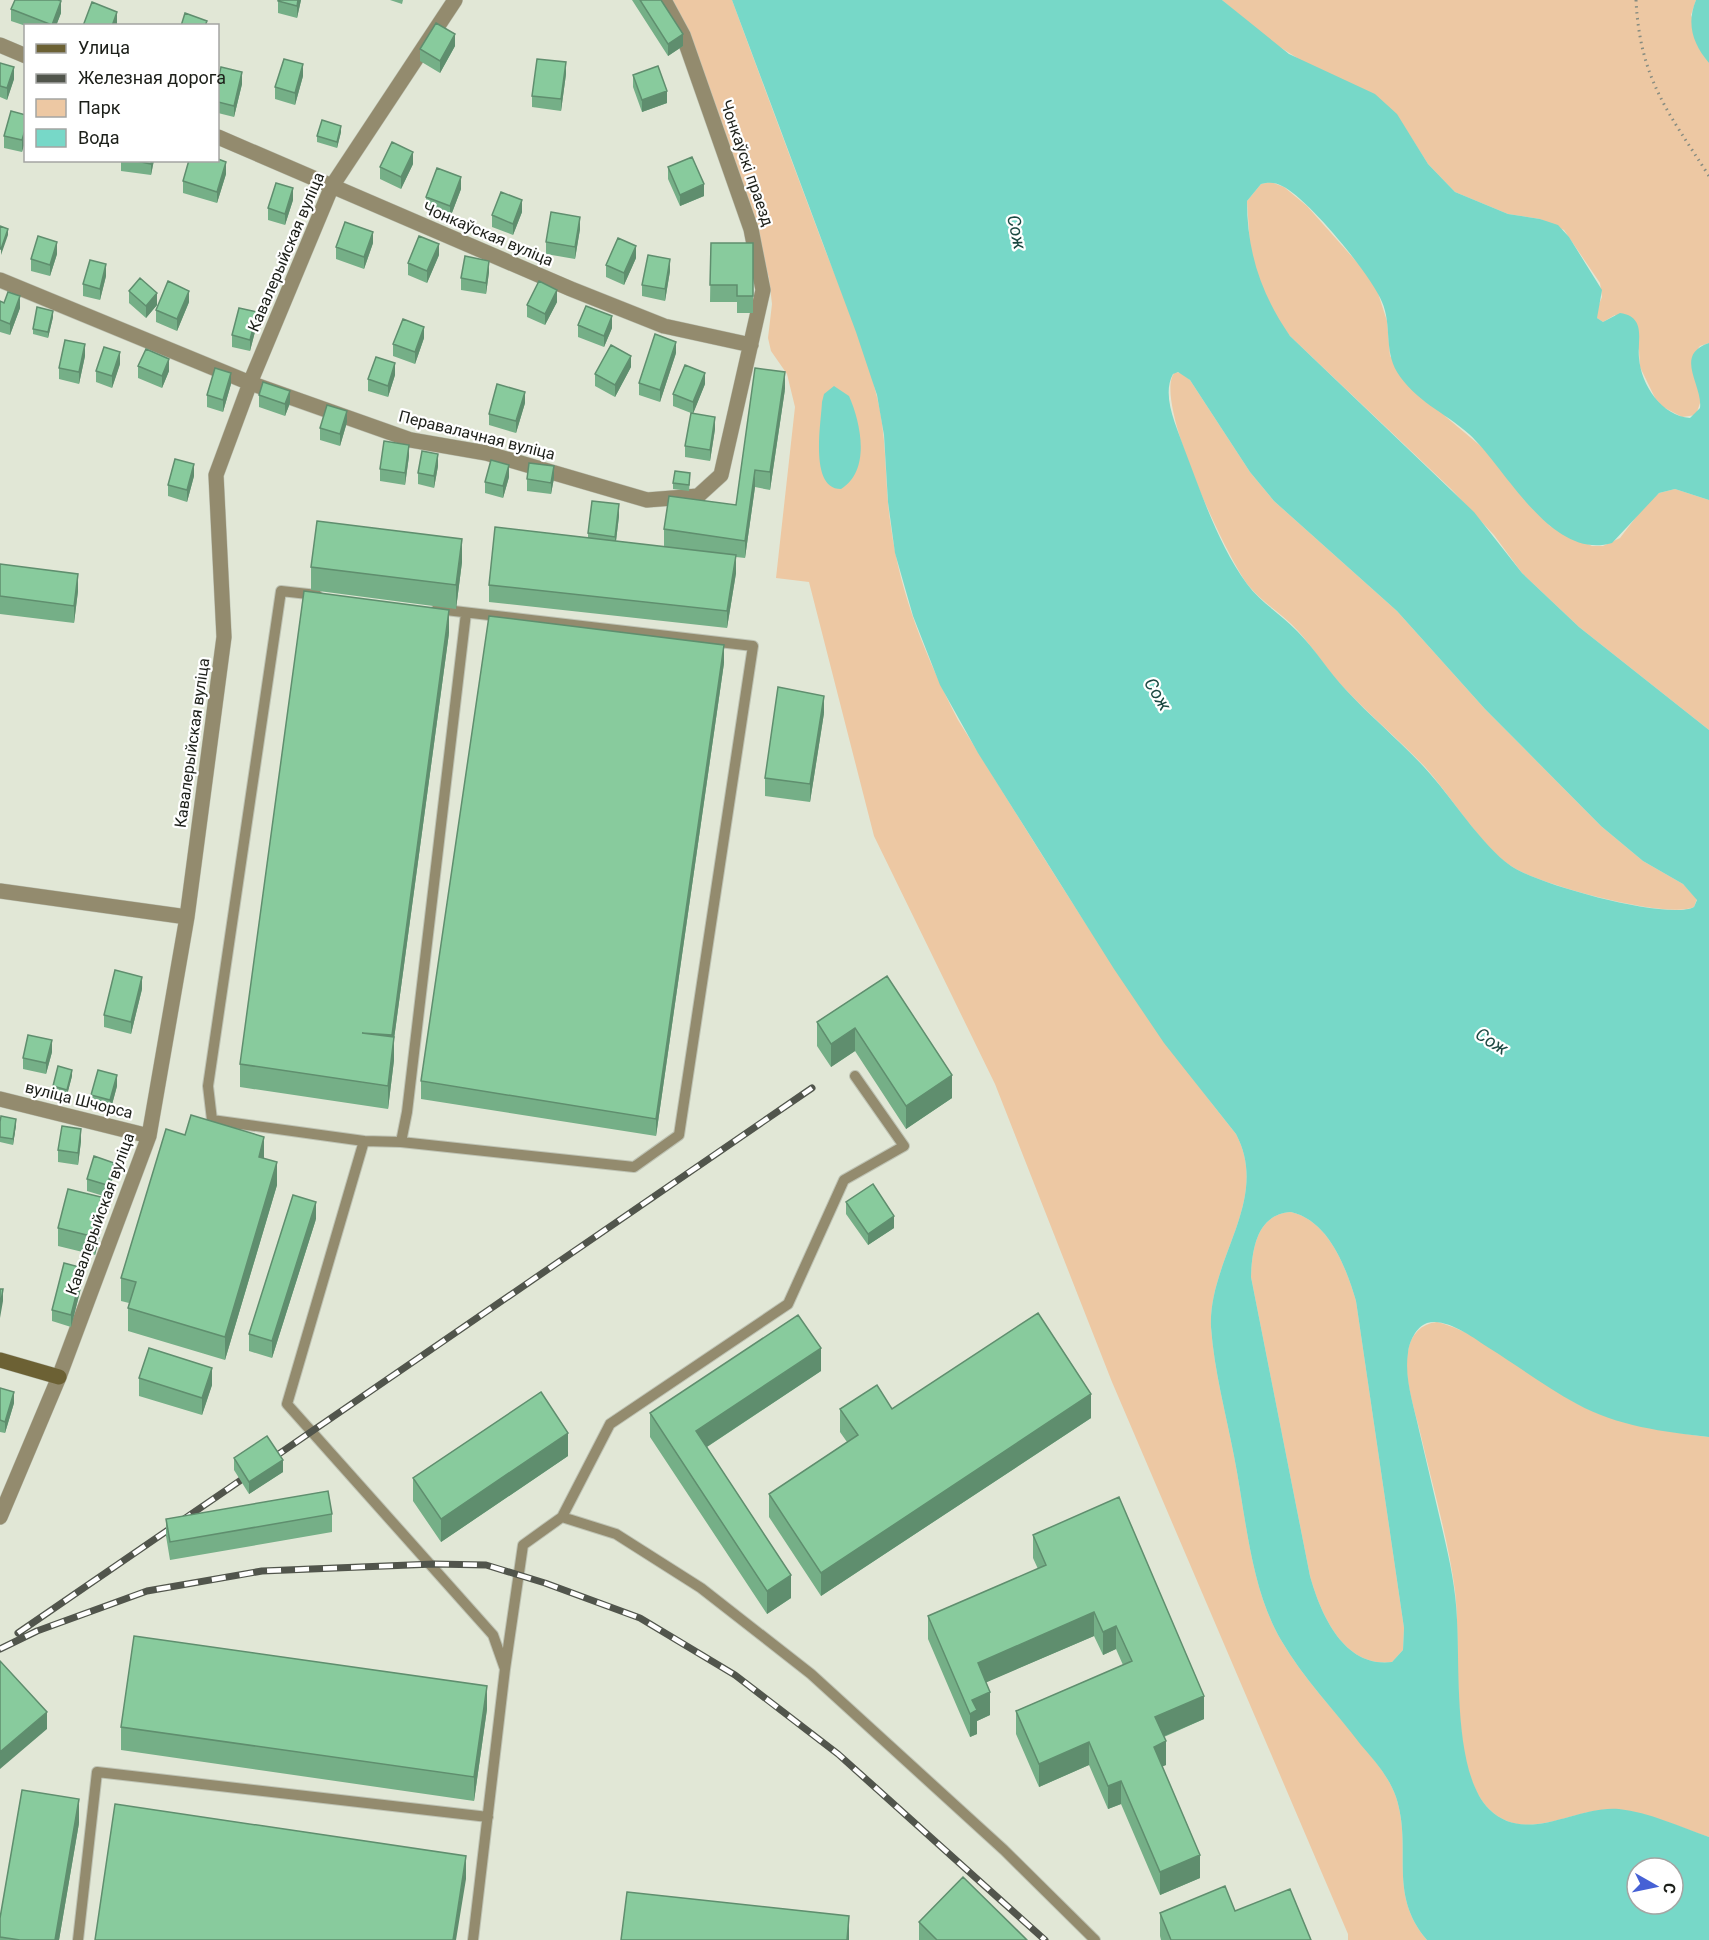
<svg xmlns="http://www.w3.org/2000/svg" width="1709" height="1940" viewBox="0 0 1709 1940" font-family="Roboto,sans-serif">
<style>
.green{fill:#edc8a3}
.water{fill:#77d8c8;fill-rule:evenodd}
.lines{fill:none;stroke-linecap:round;stroke-linejoin:round}
.lane-casing{stroke:#bec3b4;stroke-width:12}
.street-casing{stroke:#bec3b4;stroke-width:16}
.secondary-casing{stroke:#bec3b4;stroke-width:16}
.path{stroke:#878c80;stroke-width:3;stroke-dasharray:1.5 4.5;stroke-linecap:butt}
.lane{stroke:#938b6e;stroke-width:10}
.street{stroke:#938b6e;stroke-width:15}
.secondary{stroke:#6c6134;stroke-width:15}
.rail-casing{stroke:#51554c;stroke-width:7}
.rail{stroke:#fff;stroke-width:4.5;stroke-dasharray:14;stroke-linecap:butt}
.wall{fill:#75af87}
.shaded-wall{fill:#5f8e6e}
.building{fill:#88cb9d;stroke:#5f8e6e;stroke-width:1.5}
.labels{text-anchor:middle;dominant-baseline:central;stroke-width:4.5;stroke-linejoin:round;paint-order:stroke}
.street-label{font-size:16px;fill:#1c1f19;stroke:#fff}
.water-label{font-size:18px;font-style:italic;fill:#1b4841;stroke:#fff}
</style>
<rect width="100%" height="100%" fill="#e1e7d6"/>
<path class="green" d="M661,0H732C762,82 793,164 824,247C843,296 865,345 877,397C888,440 884,484 891,527C900,595 927,659 958,720C1046,861 1131,1004 1236,1134C1271,1200 1208,1260 1211,1327C1214,1370 1226,1414 1234,1456C1246,1516 1250,1587 1281,1640C1303,1678 1335,1711 1362,1745C1375,1761 1389,1777 1396,1797C1413,1849 1387,1893 1427,1940H1348V1934L1112,1382L995,1084L874,836L809,582L776,578L795,407L787,374L771,351L768,338L772,304L769,278L758,241Z
M1222,0H1696L1691,15L1709,63V343L1700,346L1694,354L1701,400L1696,415L1682,417L1663,407L1655,398L1640,367L1639,350L1615,315L1603,322L1597,318V309L1602,297L1600,283L1564,230L1540,219L1508,214L1455,192L1428,164L1404,126L1272,42Z
M1271,182L1284,187L1307,206L1363,269L1377,290L1387,321L1390,356L1446,417L1483,448L1550,526L1592,546H1603L1620,538L1646,504L1659,493L1675,489L1709,500V730L1579,627L1522,573L1494,535L1451,489L1290,336L1276,317L1255,272L1250,247L1247,201L1261,184Z
M1175,372L1182,373L1190,380L1250,472L1274,501L1397,611L1485,709L1601,826L1643,861L1683,884L1697,899L1694,907C1668,920 1536,884 1511,866C1481,846 1451,796 1425,767C1400,741 1372,717 1347,691C1329,673 1315,650 1298,631C1283,614 1262,603 1248,585C1227,558 1151,397 1175,372Z
M1291,1212C1329,1221 1346,1267 1356,1301L1404,1628L1403,1650L1392,1662C1344,1668 1321,1615 1310,1576L1251,1277C1252,1249 1257,1214 1291,1212Z
M1437,1322C1486,1334 1532,1379 1576,1403C1606,1421 1673,1433 1709,1437V1837C1681,1828 1652,1814 1622,1810C1577,1803 1527,1848 1488,1808C1448,1767 1462,1647 1455,1591C1448,1538 1432,1484 1420,1432C1414,1407 1403,1377 1408,1351C1411,1334 1421,1324 1437,1322Z"/>
<path class="water" d="M732,0H1222L1289,54L1375,94L1397,114L1428,164L1455,192L1508,214L1540,219L1558,225L1569,237L1602,290L1597,318L1603,322L1620,313C1647,317 1637,340 1639,358C1641,385 1662,416 1690,418L1700,408C1703,385 1673,355 1709,343V500L1675,489L1659,493L1612,543C1551,561 1506,468 1469,434C1444,412 1415,401 1397,372C1384,350 1392,325 1382,302C1372,276 1307,197 1282,186C1275,182 1269,182 1261,184L1247,201C1247,252 1261,294 1290,336L1474,512L1522,573L1579,627L1709,730V1437C1664,1432 1617,1426 1577,1404C1547,1388 1518,1366 1489,1348C1474,1338 1446,1317 1427,1323C1416,1327 1409,1342 1408,1353C1404,1378 1414,1406 1419,1430C1427,1464 1435,1498 1443,1532C1450,1562 1456,1590 1457,1620C1460,1668 1453,1773 1489,1809C1527,1846 1575,1805 1619,1809C1649,1812 1680,1827 1709,1837V1940H1427C1387,1893 1413,1849 1396,1797C1389,1777 1375,1761 1361,1745C1335,1711 1303,1678 1281,1640C1250,1587 1246,1516 1234,1456C1226,1414 1214,1370 1211,1327C1208,1260 1271,1200 1236,1134L1164,1043L1114,969L978,753L940,685L913,616L895,553L888,502L884,435L877,395L856,332ZM1178,372L1190,380L1250,472L1274,501L1397,611L1485,709L1601,826L1643,861L1683,884L1697,900L1694,907C1668,921 1536,884 1511,866C1481,845 1451,796 1424,767C1399,740 1371,717 1346,690C1329,672 1315,649 1297,631C1281,614 1261,603 1247,584C1218,544 1202,495 1184,448C1177,427 1161,396 1173,374ZM1291,1212C1329,1221 1346,1267 1356,1301L1404,1628L1403,1650L1392,1662C1344,1668 1321,1615 1310,1576L1251,1277C1252,1249 1257,1214 1291,1212ZM1637,1868H1673V1904H1637Z
M1696,0H1709V63C1693,44 1686,24 1696,0Z
M834,386L849,396C861,423 871,471 841,489C809,489 821,424 822,402L824,394Z"/>
<g class="lines">
<defs>
<path id="lane" d="M317,595L281,591L208,1086L212,1120L364,1141L287,1404L493,1635L505,1669
M437,609L753,646L679,1135L634,1167L401,1142L407,1112L466,613
M364,1141L401,1142
M562,1517L610,1424L788,1304L844,1180L904,1146L855,1076
M78,1940L97,1772L488,1817
M473,1940L505,1669L523,1545L562,1517L616,1534L701,1588L811,1674L1004,1850L1095,1940"/>
<path id="street" d="M0,45L26,56
M218,137L571,289L664,326L751,345
M0,280L250,383L411,440L486,453L647,500L698,496L721,475L763,290L751,229L683,35L664,0
M0,891L187,917
M0,1099L149,1136
M0,1517L59,1377L149,1136L187,917L224,637L216,475L250,383L332,186L455,0"/>
<path id="secondary" d="M0,1360L59,1377"/>
</defs>
<use href="#lane" class="lane-casing"/>
<use href="#street" class="street-casing"/>
<use href="#secondary" class="secondary-casing"/>
<path class="path" d="M1636,0C1640,79 1668,112 1709,176"/>
<use href="#lane" class="lane"/>
<use href="#street" class="street"/>
<use href="#secondary" class="secondary"/>
<defs>
<path id="rail" d="M18,1633L812,1088
M0,1649L37,1631L147,1591L262,1571L434,1564L486,1565L545,1583L640,1618L735,1675L838,1754L1045,1940"/>
</defs>
<use href="#rail" class="rail-casing"/>
<use href="#rail" class="rail"/>
</g>
<path class="wall" d="M278,0H301L297,18L278,13Z
M390,0H403L402,4Z
M632,0H661L683,46L668,56Z
M11,9L61,13L56,26H26L11,21Z
M455,46L440,73L420,61V49Z
M0,63L14,79L7,100L0,97Z
M566,74L561,111L532,107V96Z
M633,75L667,103L642,112L633,87Z
M303,76L295,105L275,99V87Z
M218,80L242,84L234,117L218,113Z
M26,115L22,152L4,148V136Z
M341,132L337,148L317,142V136Z
M121,160H154L151,175L121,171Z
M413,164L401,189L380,179V167Z
M668,167L704,196L680,206L668,179Z
M226,174L217,203L183,193V181Z
M461,189L450,218L426,209V197Z
M293,200L285,225L268,220V208Z
M522,212L513,235L492,227V215Z
M580,229L575,259L546,254V242Z
M373,243L364,269L336,259V247Z
M711,243H753V313H737V302H710Z
M57,254L50,276L31,271V259Z
M439,255L427,283L408,275V263Z
M636,258L624,285L606,277V265Z
M670,271L665,301L642,296V285Z
M489,272L486,294L461,290V278Z
M106,276L100,300L83,296V284Z
M129,291L157,305L146,318L129,303Z
M0,301L20,308L10,335L0,332Z
M189,302L177,331L156,322V310Z
M557,302L545,325L527,317V305Z
M53,317L48,338L33,334V329Z
M257,324L250,351L232,347V335Z
M578,325L612,328L604,347L578,337Z
M424,338L415,364L393,356V344Z
M676,353L660,402L639,395V383Z
M85,356L79,384L59,379V368Z
M120,364L112,388L96,382V371Z
M138,366L169,371L162,388L138,378Z
M631,367L615,397L595,386V374Z
M395,375L388,397L368,391V379Z
M231,384L223,412L207,407V395Z
M705,384L693,413L715,429L710,461L685,457V446L691,413L673,406V394Z
M785,389L770,490L755,487L745,558L736,557V573L727,628L489,602V585L588,538V533L619,516L616,541L664,547V529L736,505Z
M259,395L290,403L285,416L259,407Z
M525,403L516,433L489,425V414Z
M347,422L340,446L320,440V428Z
M409,456L405,485L380,481V469Z
M438,466L434,488L418,484V473Z
M194,476L187,502L168,496V485Z
M509,477L503,498L485,493V482Z
M554,478L551,494L527,491V479Z
M690,479L689,491L673,489V483Z
M462,562L456,609L311,590V567Z
M0,564L78,591L74,623L0,614Z
M449,633L394,1039V1060L388,1109L240,1087V1064Z
M724,663L656,1136L421,1099V1081Z
M824,713L810,802L765,796V778Z
M887,976L952,1098L906,1129L855,1051L831,1067L817,1046V1022Z
M142,989L131,1034L104,1027V1015Z
M52,1052L46,1074L23,1069V1058Z
M72,1076L67,1095L53,1092V1086Z
M117,1086L110,1112L91,1107V1095Z
M0,1122L16,1125L13,1145L0,1142Z
M81,1141L78,1165L58,1162V1150Z
M264,1158L277,1185L225,1360L128,1331V1308L129,1303L121,1301V1278Z
M114,1174L107,1197L87,1191V1179Z
M846,1202L894,1228L868,1245L846,1214Z
M105,1216L95,1255L58,1246V1228Z
M316,1219L272,1358L249,1351V1334Z
M83,1280L71,1327L52,1321V1310Z
M821,1371L707,1447L791,1598L767,1614L650,1437V1413Z
M139,1378L212,1385L202,1415L139,1396Z
M0,1388L14,1403L5,1433L0,1432Z
M840,1409H892L1091,1418L821,1596L769,1517V1494L847,1442L840,1432Z
M568,1456L441,1542L413,1501V1478Z
M234,1458L283,1472L249,1494L234,1470Z
M332,1514V1532L170,1560L166,1536V1519Z
M1033,1535L1204,1719L1164,1737L1166,1765L1162,1766L1200,1878L1160,1895L1121,1804L1108,1809L1089,1765L1039,1787L1016,1734V1711L1123,1665L1116,1649L1103,1655L1094,1636L986,1682L990,1715L977,1721V1734L970,1737L928,1639V1616L1038,1569L1033,1558Z
M487,1709L474,1801L121,1750V1727Z
M79,1823L59,1940H0V1918Z
M1235,1911L1311,1940H1161L1160,1936V1913Z
M919,1922L1027,1940H919Z"/>
<path class="shaded-wall" d="M298,0H301L297,18V6Z
M61,1V13L56,26H52Z
M117,12V26H112Z
M455,34V46L440,73V61Z
M683,34V46L668,56V44Z
M566,62V74L561,111V99Z
M303,64V76L295,105V93Z
M14,67V79L7,100V88Z
M242,72V84L234,117V106Z
M667,91V103L642,112V100Z
M341,126V132L337,148V142Z
M26,127V139L22,152V140Z
M413,152V164L401,189V177Z
M152,160H154L151,175V164Z
M226,162V174L217,203V192Z
M461,177V189L450,218V206Z
M704,184V196L680,206V195Z
M293,188V200L285,225V214Z
M522,200V212L513,235V224Z
M580,217V229L575,259V247Z
M8,229V235L1,255V249Z
M373,232V243L364,269V257Z
M57,242V254L50,276V265Z
M439,244V255L427,283V271Z
M636,246V258L624,285V273Z
M670,259V271L665,301V289Z
M489,261V272L486,294V283Z
M106,264V276L100,300V289Z
M557,290V302L545,325V314Z
M189,291V302L177,331V319Z
M157,293V305L146,318V306Z
M20,296V308L10,335V324Z
M53,311V317L48,338V332Z
M257,312V324L250,351V340Z
M612,316V328L604,347V336Z
M424,327V338L415,364V352Z
M676,342V353L660,402V390Z
M85,344V356L79,384V372Z
M120,352V364L112,388V376Z
M631,356V367L615,397V385Z
M169,359V371L162,388V376Z
M395,363V375L388,397V386Z
M785,372V389L770,490V472Z
M231,373V384L223,412V400Z
M705,373V384L693,414V402Z
M290,391V403L285,416V404Z
M525,392V403L516,433V421Z
M347,411V422L340,446V434Z
M715,417V429L710,461V450Z
M409,445V456L405,485V473Z
M438,454V466L434,488V476Z
M194,464V476L187,502V490Z
M509,465V477L503,498V486Z
M554,466V478L551,494V483Z
M755,470V487L745,558V541Z
M619,504V516L615,549V537Z
M462,539V562L456,609V585Z
M736,555V573L727,628V611Z
M78,574V591L74,623V606Z
M449,610V633L394,1039V1060L388,1109V1086L392,1056V1035Z
M724,645V663L656,1136V1119Z
M824,696V713L810,802V784Z
M142,977V989L131,1034V1022Z
M855,1028V1051L831,1067V1044Z
M52,1040V1052L46,1074V1063Z
M72,1070V1076L67,1095V1090Z
M117,1075V1086L110,1112V1100Z
M952,1075V1098L906,1129V1106Z
M16,1119V1125L13,1145V1139Z
M81,1129V1141L78,1165V1153Z
M264,1137V1160L259,1157Z
M277,1162V1185L225,1360V1337Z
M114,1163V1174L107,1197V1185Z
M105,1198V1216L95,1255V1237Z
M316,1202V1219L272,1358V1341Z
M894,1216V1228L868,1245V1234Z
M83,1268V1280L71,1327V1315Z
M3,1289V1301L0,1318V1307Z
M821,1348V1371L696,1454V1431Z
M212,1368V1385L202,1415V1398Z
M14,1392V1403L5,1433V1422Z
M1091,1394V1418L821,1596V1573Z
M568,1433V1456L441,1542V1519Z
M283,1460V1472L249,1494V1482Z
M791,1575V1598L767,1614V1591Z
M1094,1612V1636L978,1686V1663Z
M1116,1626V1649L1103,1655V1632Z
M487,1686V1709L474,1801V1777Z
M990,1692V1715L977,1721V1734L970,1737V1714L972,1700Z
M1204,1696V1719L1155,1740V1717Z
M47,1712V1729L0,1769V1752Z
M1166,1741V1765L1154,1770V1747Z
M1089,1742V1765L1039,1787V1764Z
M1121,1781V1804L1108,1809V1786Z
M79,1799V1823L59,1940H55Z
M1200,1855V1878L1160,1895V1872Z
M466,1856V1879L456,1940H453Z
M849,1916V1940H847Z"/>
<path class="building" d="M15,0H58L61,1L52,25L11,9Z
M278,0H298L297,6L278,1Z
M640,0H661L683,34L668,44Z
M92,2L117,12L112,26H83Z
M185,13L207,21L205,26H181Z
M436,23L455,34L440,61L420,49Z
M284,59L303,64L295,93L275,87Z
M537,59L566,62L561,99L532,96Z
M0,63L14,67L7,88L0,86Z
M658,66L667,91L642,100L633,75Z
M221,67L242,72L234,106L218,102V80Z
M11,111L26,115V127L22,140L4,136Z
M322,120L341,126L337,142L317,136Z
M392,142L413,152L401,177L380,167Z
M692,157L704,184L680,195L668,167Z
M218,159L226,162L217,192L183,181L189,160H218Z
M132,160H152L151,164Z
M437,168L461,177L450,206L426,197Z
M276,183L293,188L285,214L268,208Z
M501,192L522,200L513,224L492,215Z
M551,212L580,217L575,247L546,242Z
M345,222L373,232L364,257L336,247Z
M0,226L8,229L1,249H0Z
M38,236L57,242L50,265L31,259Z
M419,236L439,244L427,271L408,263Z
M618,238L636,246L624,273L606,265Z
M711,243H753V296H737V285H710Z
M648,255L670,259L665,289L642,285Z
M465,256L489,261L486,283L461,278Z
M90,260L106,264L100,289L83,284Z
M140,278L157,293L146,306L129,291Z
M168,281L189,291L177,319L156,310Z
M539,281L557,290L545,314L527,305Z
M8,292L20,296L10,324L0,320V301L4,303Z
M586,306L612,316L604,336L578,325Z
M37,307L53,311L48,332L33,329Z
M239,308L257,312L250,340L232,335Z
M403,319L424,327L415,352L393,344Z
M655,334L676,342L660,390L639,383Z
M65,340L85,344L79,372L59,368Z
M611,345L631,356L615,385L595,374Z
M104,347L120,352L112,376L96,371Z
M146,349L169,359L162,376L138,366Z
M376,357L395,363L388,386L368,379Z
M685,365L705,373L693,402L673,394Z
M215,368L231,373L223,400L207,395Z
M755,368L785,372L770,472L755,470L745,541L664,529L669,496L736,505Z
M263,382L290,391L285,404L259,395Z
M497,384L525,392L516,421L489,414Z
M327,405L347,411L340,434L320,428Z
M691,413L715,417L710,450L685,446Z
M384,441L409,445L405,473L380,469Z
M422,451L438,454L434,476L418,473Z
M175,459L194,464L187,490L168,485Z
M491,460L509,465L503,486L485,482Z
M529,463L554,466L551,483L527,479Z
M675,471L690,473L689,485L673,483Z
M592,501L619,504L615,537L588,533Z
M317,521L462,539L456,585L311,567Z
M495,527L736,555L727,611L489,585Z
M0,564L78,574L74,606L0,596Z
M304,591L449,610L392,1035L362,1033L394,1037L388,1086L240,1064Z
M489,616L724,645L656,1119L421,1081Z
M778,687L824,696L810,784L765,778Z
M115,970L142,977L131,1022L104,1015Z
M887,976L952,1075L906,1106L855,1028L831,1044L817,1022Z
M28,1035L52,1040L46,1063L23,1058Z
M58,1066L72,1070L67,1090L53,1086Z
M98,1070L117,1075L110,1100L91,1095Z
M191,1115L264,1137L259,1157L277,1162L225,1337L128,1308L136,1282L121,1278L166,1129L185,1135Z
M1,1116L16,1119L13,1139L0,1137V1122Z
M62,1126L81,1129L78,1153L58,1150Z
M94,1156L114,1163L107,1185L87,1179Z
M873,1184L894,1216L868,1234L846,1202Z
M68,1189L105,1198L95,1237L58,1228Z
M293,1195L316,1202L272,1341L249,1334Z
M64,1263L83,1268L71,1315L52,1310Z
M0,1289H3L0,1307Z
M1038,1313L1091,1394L821,1573L769,1494L858,1435L840,1409L877,1385L892,1409Z
M798,1315L821,1348L696,1431L791,1575L767,1591L650,1413Z
M149,1348L212,1368L202,1398L139,1378Z
M0,1388L14,1392L5,1422L0,1420Z
M541,1392L568,1433L441,1519L413,1478Z
M267,1436L283,1460L249,1482L234,1458Z
M328,1491L332,1514L170,1542L166,1519Z
M1119,1497L1204,1696L1155,1717L1166,1741L1154,1747L1200,1855L1160,1872L1121,1781L1108,1786L1089,1742L1039,1764L1016,1711L1132,1661L1116,1626L1103,1632L1094,1612L978,1663L990,1692L972,1700L977,1710L970,1714L928,1616L1046,1565L1033,1535Z
M134,1636L487,1686L474,1777L121,1727Z
M0,1661L47,1712L0,1752Z
M22,1790L79,1799L55,1940H20L0,1937V1918Z
M115,1804L466,1856L453,1940H95Z
M963,1877L1027,1940H937L919,1922Z
M1225,1886L1235,1911L1290,1889L1311,1940H1171L1160,1913Z
M627,1892L849,1916L847,1940H621Z"/>
<g class="labels">
<g class="street-label">
<text transform="translate(747 163) rotate(71)">Чонкаўскі праезд</text>
<text transform="translate(488 234) rotate(23)">Чонкаўская вуліца</text>
<text transform="translate(286 252) rotate(-67)">Кавалерыйская вуліца</text>
<text transform="translate(477 435) rotate(14)">Перавалачная вуліца</text>
<text transform="translate(192 743) rotate(-82)">Кавалерыйская вуліца</text>
<text transform="translate(79 1100) rotate(14)">вуліца Шчорса</text>
<text transform="translate(100 1214) rotate(-70)">Кавалерыйская вуліца</text>
</g>
<g class="water-label">
<text transform="translate(1017 232) rotate(78)">Сож</text>
<text transform="translate(1158 694) rotate(59)">Сож</text>
<text transform="translate(1492 1041) rotate(32)">Сож</text>
</g>
</g>
<rect x="24" y="24" width="195" height="138" fill="#ffffff" stroke="#a4a5a3" stroke-width="1.5"/>
<rect x="36" y="44" width="30" height="9" fill="#6c6134" stroke="#a4a5a3" stroke-width="1.5"/>
<text x="78" y="54" font-size="18" fill="#1c1f19">Улица</text>
<rect x="36" y="74" width="30" height="9" fill="#51554c" stroke="#a4a5a3" stroke-width="1.5"/>
<text x="78" y="84" font-size="18" fill="#1c1f19">Железная дорога</text>
<rect x="36" y="99" width="30" height="18" fill="#edc8a3" stroke="#a4a5a3" stroke-width="1.5"/>
<text x="78" y="114" font-size="18" fill="#1c1f19">Парк</text>
<rect x="36" y="129" width="30" height="18" fill="#77d8c8" stroke="#a4a5a3" stroke-width="1.5"/>
<text x="78" y="144" font-size="18" fill="#1c1f19">Вода</text>
<g transform="translate(1655 1886) rotate(99)"><circle r="28" fill="#ffffff" stroke="#a4a5a3" stroke-width="1.5"/>
<path d="M0-4.5L10 22L0 15L-10 22Z" fill="#4661d5"/>
<text y="-9" font-size="16" font-weight="bold" text-anchor="middle" fill="#1c1f19">С</text>
</g>
</svg>
